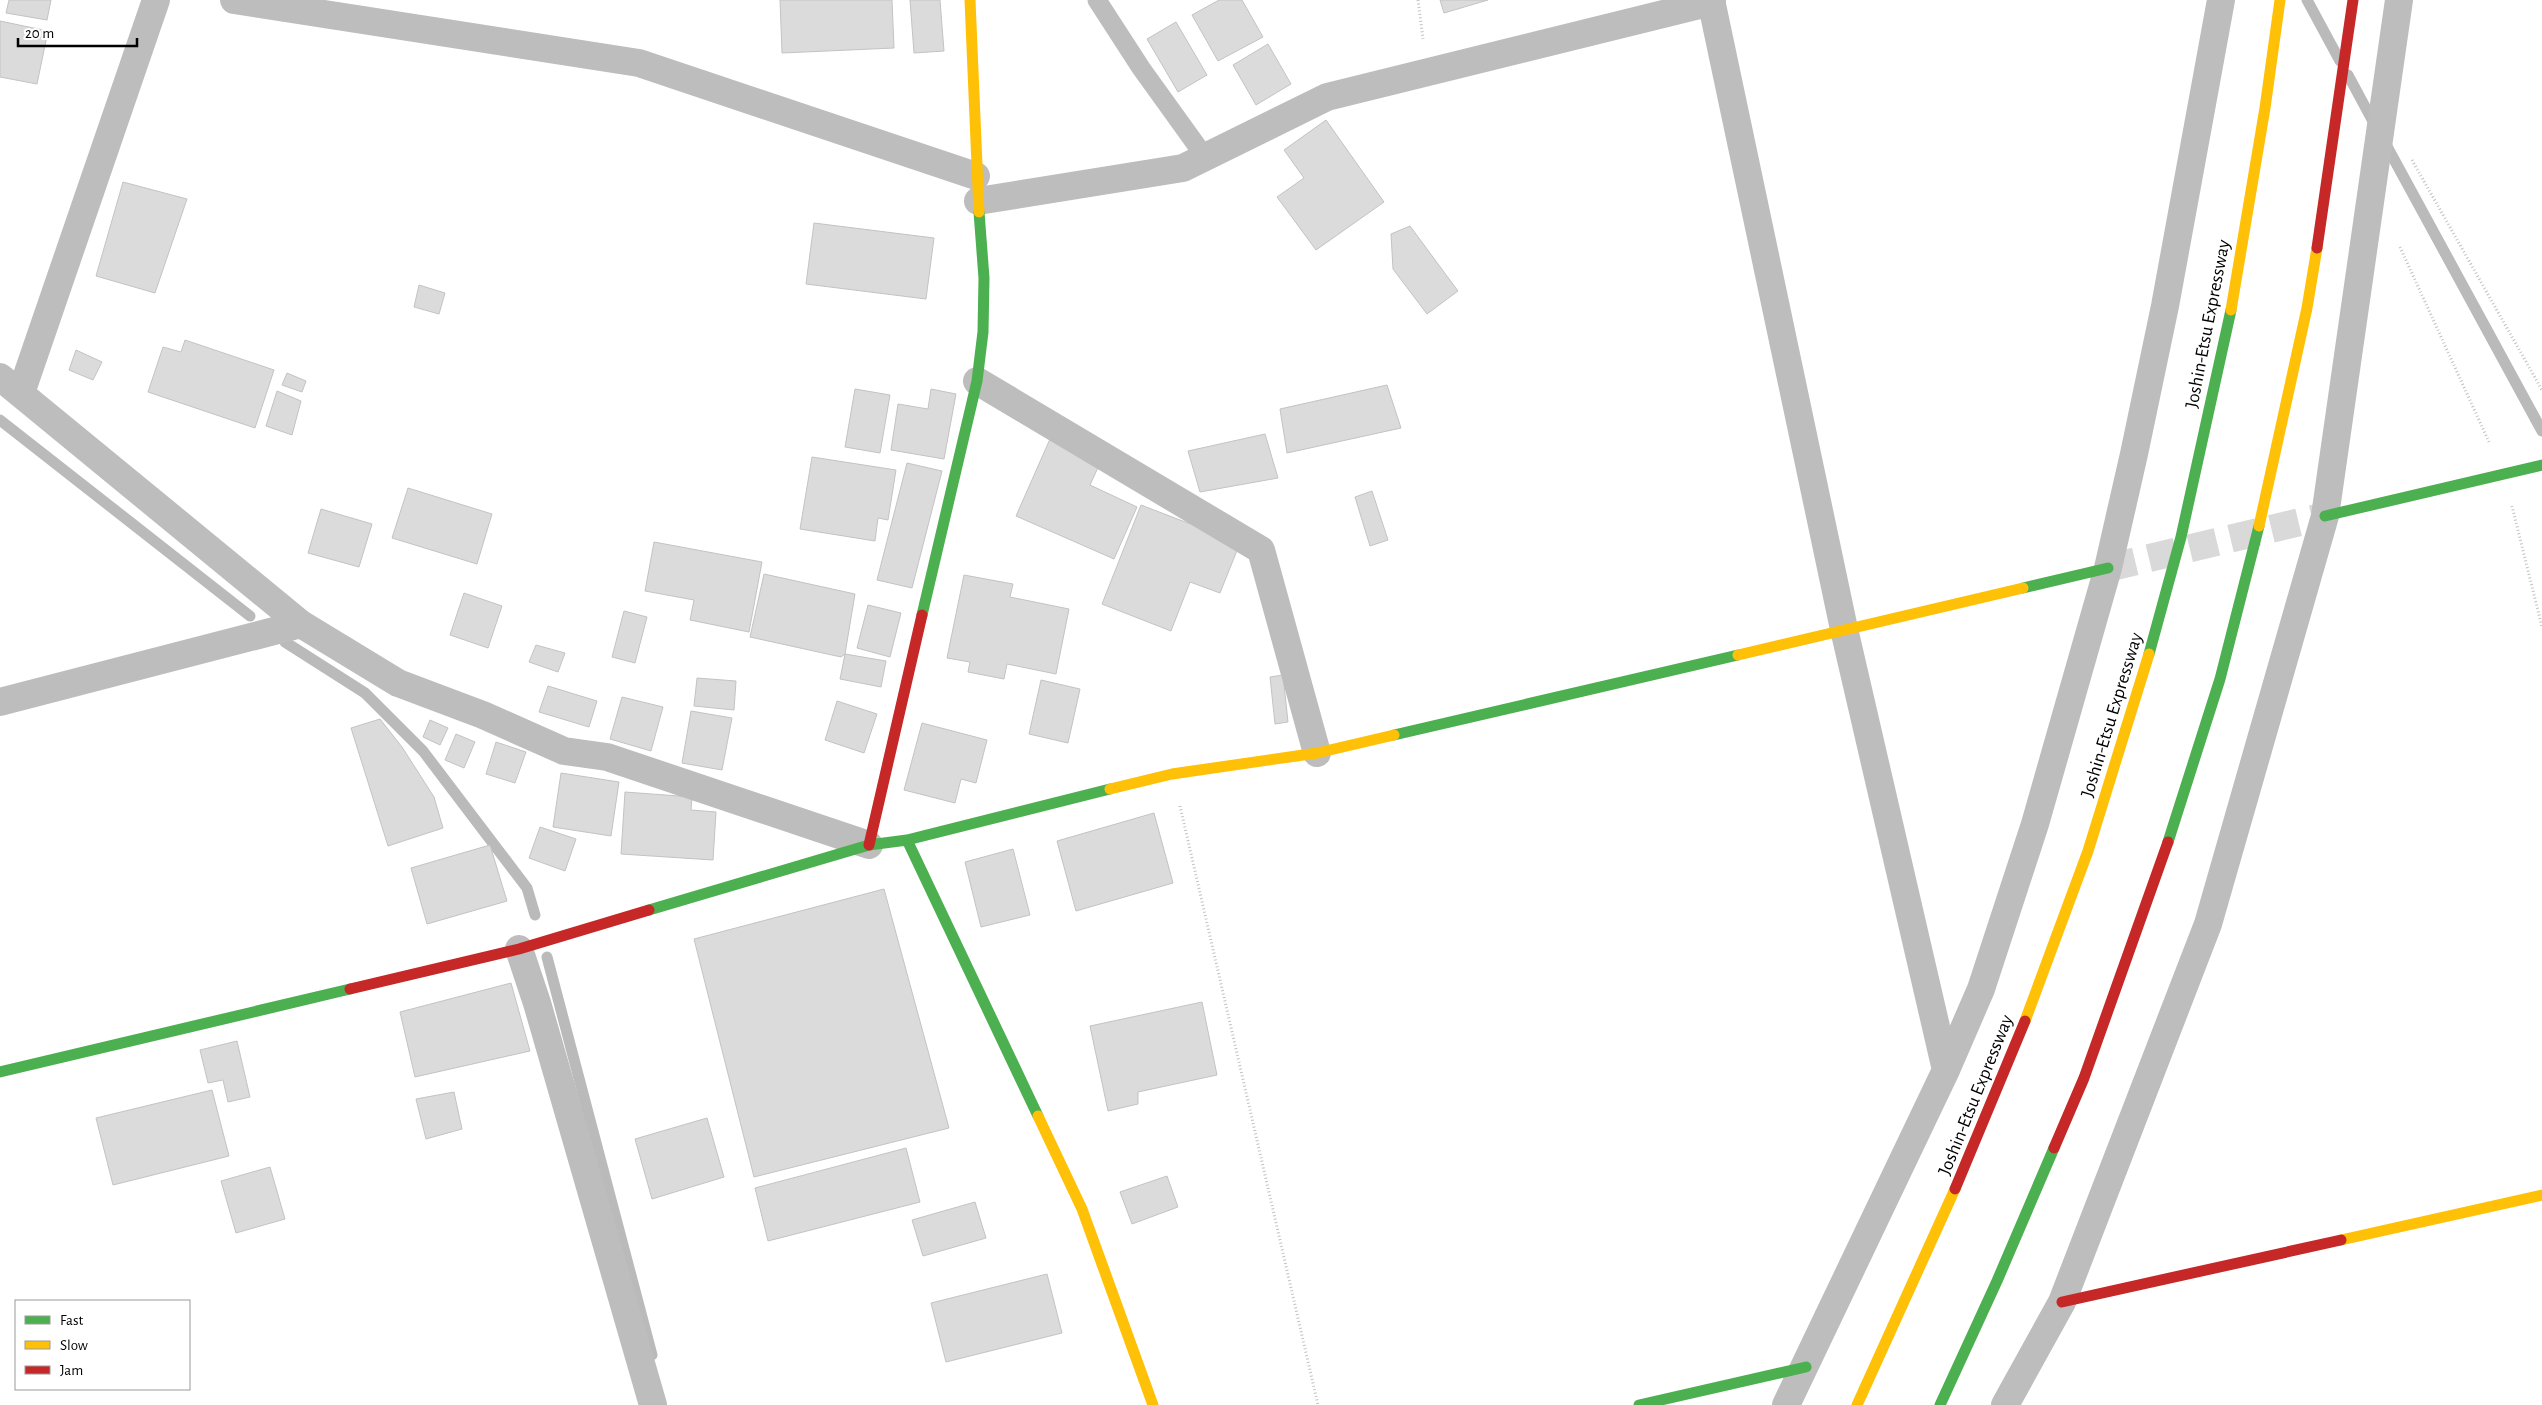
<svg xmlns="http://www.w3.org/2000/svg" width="2542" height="1405" viewBox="0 0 2542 1405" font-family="'Alegreya Sans',sans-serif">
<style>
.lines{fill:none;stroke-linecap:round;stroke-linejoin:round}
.stream{stroke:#bababa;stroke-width:11}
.building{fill:#dbdbdb;stroke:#c3c3c3}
.secondary-tunnel{stroke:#d9d9d9;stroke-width:28;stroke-dasharray:28 14;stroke-linecap:butt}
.path{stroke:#c2c2c2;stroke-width:3;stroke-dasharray:1 2.5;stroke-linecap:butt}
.lane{stroke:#bdbdbd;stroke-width:19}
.street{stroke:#bdbdbd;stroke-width:28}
.fast{stroke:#4caf50;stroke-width:11}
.slow{stroke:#ffc107;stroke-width:11}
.jam{stroke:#c62828;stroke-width:11}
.labels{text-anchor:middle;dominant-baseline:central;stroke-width:4.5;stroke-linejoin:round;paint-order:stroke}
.street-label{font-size:19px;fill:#000;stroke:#fff}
</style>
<rect width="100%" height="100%" fill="#fff"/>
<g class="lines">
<path class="stream" d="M2307,0L2340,61
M2348,75L2376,127
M2384,141L2542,431
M0,420L250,616
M285,642L365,693L423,751L527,888L535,915
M547,957L652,1355"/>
</g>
<path class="building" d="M9,0H51L47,20L6,13Z
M780,0H892L894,48L782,53Z
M910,0H940L944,51L914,53Z
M1219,0H1242L1263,37L1218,61L1192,15Z
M1440,0H1488L1444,13Z
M0,21L48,31L37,84L0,77Z
M1176,22L1207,75L1178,92L1147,39Z
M1268,44L1291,84L1256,105L1233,65Z
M1326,120L1384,202L1316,250L1277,197L1304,178L1284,150Z
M123,182L187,199L155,293L96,276Z
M814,223L934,238L926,299L806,284Z
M1410,226L1458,291L1427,314L1393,269L1391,234Z
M419,285L445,293L439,314L414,307Z
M185,340L274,370L255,428L148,392L163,347L181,352Z
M76,350L102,362L93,380L69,370Z
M287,373L306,381L302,392L282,385Z
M1387,385L1401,428L1287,453L1280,409Z
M855,389L890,395L880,453L845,447Z
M931,389L956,394L944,459L891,450L898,404L928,409Z
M277,391L301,401L292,435L266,426Z
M1265,434L1278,478L1200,492L1188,451Z
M1050,439L1101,461L1090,485L1137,507L1114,559L1016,516Z
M812,457L896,470L888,520L878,518L875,541L800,529Z
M907,463L942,471L912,588L877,580Z
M408,488L492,514L477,564L392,538Z
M1372,491L1388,540L1370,546L1355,497Z
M1141,505L1240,543L1220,593L1190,582L1171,631L1102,604Z
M321,509L372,524L359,567L308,553Z
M654,542L762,562L749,632L690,620L694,600L645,591Z
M764,574L855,594L845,654L841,657L750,637Z
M964,575L1013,584L1010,597L1069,609L1056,674L1007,664L1004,679L968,672L970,662L947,658Z
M464,593L502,606L488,648L450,635Z
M868,605L901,613L890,657L857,648Z
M624,611L647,617L635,663L612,657Z
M536,645L565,653L558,672L529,662Z
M845,654L886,661L881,687L840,679Z
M1283,675L1288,722L1275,724L1270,677Z
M697,678L736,681L734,710L694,706Z
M1041,680L1080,689L1068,743L1029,734Z
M548,686L597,701L589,727L539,712Z
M622,697L663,707L651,751L610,739Z
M837,701L877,714L864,753L825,740Z
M691,711L732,718L722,770L682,763Z
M380,719L402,747L434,797L443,828L388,846L351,728Z
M430,720L448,728L440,745L423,737Z
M922,723L987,740L976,783L961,779L955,803L904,790Z
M456,734L475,742L464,768L445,760Z
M496,742L526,752L515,783L486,774Z
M561,773L619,782L611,836L553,827Z
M625,792L692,797L691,810L716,812L713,860L621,854Z
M1154,813L1173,883L1076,911L1057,841Z
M540,827L576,839L565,871L529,858Z
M490,845L507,901L427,924L411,868Z
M1013,849L1030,915L981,927L965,862Z
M884,889L949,1128L754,1177L694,939Z
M511,983L530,1051L415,1077L400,1012Z
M1202,1002L1217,1075L1138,1092V1104L1108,1111L1090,1026Z
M237,1041L250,1097L228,1102L223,1080L208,1083L200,1050Z
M212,1090L229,1156L113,1185L96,1118Z
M454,1092L462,1129L426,1139L416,1099Z
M707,1118L724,1177L652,1199L635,1139Z
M906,1148L920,1202L768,1241L755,1188Z
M270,1167L285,1219L236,1233L221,1181Z
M1167,1176L1178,1207L1132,1224L1120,1192Z
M975,1202L986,1238L923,1256L912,1220Z
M1047,1274L1062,1333L946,1362L931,1303Z"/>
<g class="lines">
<path class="secondary-tunnel" d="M2108,568L2325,516"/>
<path class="path" d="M1418,0L1423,39
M2412,160L2542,390
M2400,247L2489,442
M2512,506L2542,627
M1180,806L1318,1405"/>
<path class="lane" d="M1097,0L1141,68L1205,157"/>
<path class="street" d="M234,0L639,63L976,176
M1711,0L1844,629L1946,1070
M978,201L1183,168L1327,97L1712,2
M0,377L301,624L398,683L483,715L564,751L607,757L869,845
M977,381L1261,550L1317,753
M21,393L156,0
M0,702L301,624
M519,949L537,1003L653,1405
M1786,1405L1946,1070L1981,989L2035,824L2108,568L2134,454L2165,306L2221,0
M2005,1405L2062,1302L2208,924L2325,516L2399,0"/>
<path class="fast" d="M2325,516L2542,465
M2023,588L2108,568
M922,615L977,381L983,332L984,278L979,212
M2149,654L2181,537L2231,310
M1394,735L1738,655
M907,840L1038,1116
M2168,842L2220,679L2259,526
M649,910L869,845L907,840L1110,789
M0,1072L350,989
M1639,1405L1806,1367
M1940,1405L1997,1281L2054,1148"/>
<path class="slow" d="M970,0L979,212
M2231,310L2265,108L2280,0
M2259,526L2307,308L2317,248
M1738,655L2023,588
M1110,789L1172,774L1317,753L1394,735
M2025,1021L2088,851L2149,654
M1038,1116L1082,1209L1153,1405
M2341,1240L2542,1195
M1857,1405L1955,1189"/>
<path class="jam" d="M2317,248L2353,0
M869,845L922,615
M350,989L519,949L649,910
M2054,1148L2084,1078L2168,842
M1955,1189L2025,1021
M2062,1302L2341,1240"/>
</g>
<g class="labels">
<g class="street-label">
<text transform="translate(2208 324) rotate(-79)">Joshin-Etsu Expressway</text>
<text transform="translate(2112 715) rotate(-73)">Joshin-Etsu Expressway</text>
<text transform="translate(1976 1095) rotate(-68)">Joshin-Etsu Expressway</text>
</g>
</g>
<rect x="15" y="1300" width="175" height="90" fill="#ffffff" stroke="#999999"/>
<rect x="25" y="1316" width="25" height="8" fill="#4caf50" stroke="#999999"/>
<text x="60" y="1325" font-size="15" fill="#000000">Fast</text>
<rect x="25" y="1341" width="25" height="8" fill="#ffc107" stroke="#999999"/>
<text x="60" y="1350" font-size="15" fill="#000000">Slow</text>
<rect x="25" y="1366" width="25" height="8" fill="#c62828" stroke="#999999"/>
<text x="60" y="1375" font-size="15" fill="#000000">Jam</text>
<path d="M18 38v8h119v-8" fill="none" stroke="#000000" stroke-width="2.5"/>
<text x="25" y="38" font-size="15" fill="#000000" stroke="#ffffff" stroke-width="4" paint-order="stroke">20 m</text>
</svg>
